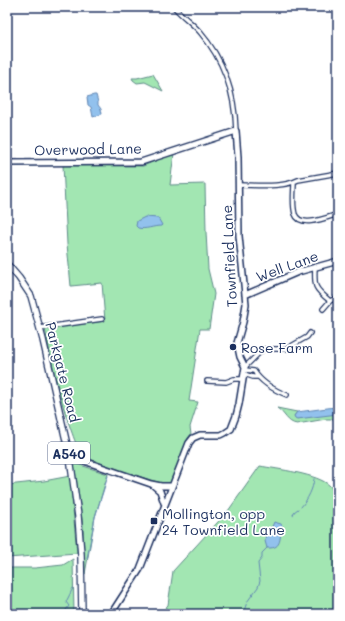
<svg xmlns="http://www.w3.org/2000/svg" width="345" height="621" viewBox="0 0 345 621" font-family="Mali,sans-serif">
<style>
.green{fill:#a2e6b2;stroke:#5e8a88}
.water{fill:#92c1ed;stroke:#6287b4}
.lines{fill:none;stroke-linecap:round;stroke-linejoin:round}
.stream{stroke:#6287b4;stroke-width:1}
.street-casing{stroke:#1b2f5e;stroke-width:6}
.secondary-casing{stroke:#1b2f5e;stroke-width:8}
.primary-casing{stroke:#1b2f5e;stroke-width:8}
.street{stroke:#fff;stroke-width:3.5}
.secondary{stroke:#fff;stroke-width:5}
.primary{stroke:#fff;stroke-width:5.5}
.poi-dot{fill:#1b2f5e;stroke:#fff;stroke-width:1.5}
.labels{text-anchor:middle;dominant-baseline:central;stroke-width:3.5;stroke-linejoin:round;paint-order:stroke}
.shield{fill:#fff;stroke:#5f6d8e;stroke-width:1}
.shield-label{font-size:13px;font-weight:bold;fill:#1b2f5e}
.street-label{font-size:14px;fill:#1b2f5e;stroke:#fff}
.poi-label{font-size:14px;fill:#1b2f5e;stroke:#fff;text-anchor:start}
</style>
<rect width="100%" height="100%" fill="#fff"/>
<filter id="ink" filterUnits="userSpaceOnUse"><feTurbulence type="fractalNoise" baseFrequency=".025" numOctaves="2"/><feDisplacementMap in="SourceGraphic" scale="8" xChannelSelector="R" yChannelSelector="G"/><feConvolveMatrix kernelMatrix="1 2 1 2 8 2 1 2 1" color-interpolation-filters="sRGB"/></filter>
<g filter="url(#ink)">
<path class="green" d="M153,74L163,91L145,82L137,83L133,80L132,78H137Z
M174,153L170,185L205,184L206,232L208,269L214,294L209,329H200L189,401L198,402L190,427L191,434L188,438L172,480L170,483L167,484C157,483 89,461 83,455C77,449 74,438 71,430C59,397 52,364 45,329L105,321L102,283L71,286L67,244L63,165L143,166Z
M277,408L297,412L294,416L338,414V419H326L297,424C287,423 285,413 277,408Z
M74,463L108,474L95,517L85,574L83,526Z
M260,466C276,469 319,474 330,486C335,492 335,499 335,507L338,508V614H160L168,605L173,571L228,511Z
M70,476L77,553L7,558V485L44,481Z
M73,559L74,614H7V568H35L63,565Z"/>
<path class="water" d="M94,95H96L98,102V105L101,109L102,114L93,117L91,107L88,105L87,97Z
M145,217L158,218L162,225L161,226C153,226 146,230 138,228L136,226L137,221Z
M338,405V414L297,419L295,418L294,416L297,412L335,407Z
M274,522L281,524L283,527C278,536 284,549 267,548L265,541L266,531L271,529Z"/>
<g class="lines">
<path class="stream" d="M301,507C308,499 313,489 314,479
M293,515L294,512L298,509
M87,559L95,517L108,476
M63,614L69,606L66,602L73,588
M243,614L247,602L258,587L260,581L258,563L262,558V553L267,548"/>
<defs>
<path id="street" d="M174,7C182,16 192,23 200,32C225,61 235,94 236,131
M294,182C294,192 292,204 295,214C300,229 328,217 338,214
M238,185C256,185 283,188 298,180L338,173
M315,266C314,287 314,288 330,301L323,309
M330,301L338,297
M40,328L102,319
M245,367L263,349H286L307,337L310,333
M245,370L254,371C261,382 274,390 287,395
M244,374L253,377H258
M207,381L226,382L234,379H242"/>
<path id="secondary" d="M7,163L141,162L236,131L238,157L239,236L246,304L243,322L237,343L240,357L245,367L239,404L236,416L231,429L225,433L221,435H200L193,438L189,443L140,569L111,614
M245,295L298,272L338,261
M70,458L84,461L151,484L161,486H171
M153,485L160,491L164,503"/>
<path id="primary" d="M7,264L19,278L31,296L43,340L65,436L70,458L78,516L81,555L82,614"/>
</defs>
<use href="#street" class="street-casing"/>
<use href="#secondary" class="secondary-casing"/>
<use href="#primary" class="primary-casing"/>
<use href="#street" class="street"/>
<use href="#secondary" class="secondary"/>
<use href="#primary" class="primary"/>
</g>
</g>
<g class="poi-dot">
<circle cx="233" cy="347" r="4"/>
<rect x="150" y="517" width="8" height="8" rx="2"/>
</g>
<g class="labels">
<rect class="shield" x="48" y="442" width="42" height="22" rx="3"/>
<g class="shield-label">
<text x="69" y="453">A540</text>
</g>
<g class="street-label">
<text transform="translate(88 149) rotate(-1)">Overwood Lane</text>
<text transform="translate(229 256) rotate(-93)">Townfield Lane</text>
<text transform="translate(287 266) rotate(-20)">Well Lane</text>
<text transform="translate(63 372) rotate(76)">Parkgate Road</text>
</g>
<g class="poi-label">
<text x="241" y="347">Rose Farm</text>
<text x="162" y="513">Mollington, opp<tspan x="162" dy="16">24 Townfield Lane</tspan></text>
</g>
</g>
<rect width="345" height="621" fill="none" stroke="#fff" stroke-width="24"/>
<rect x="12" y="12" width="321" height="597" fill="none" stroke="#1b2f5e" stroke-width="1.5" filter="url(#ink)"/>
</svg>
